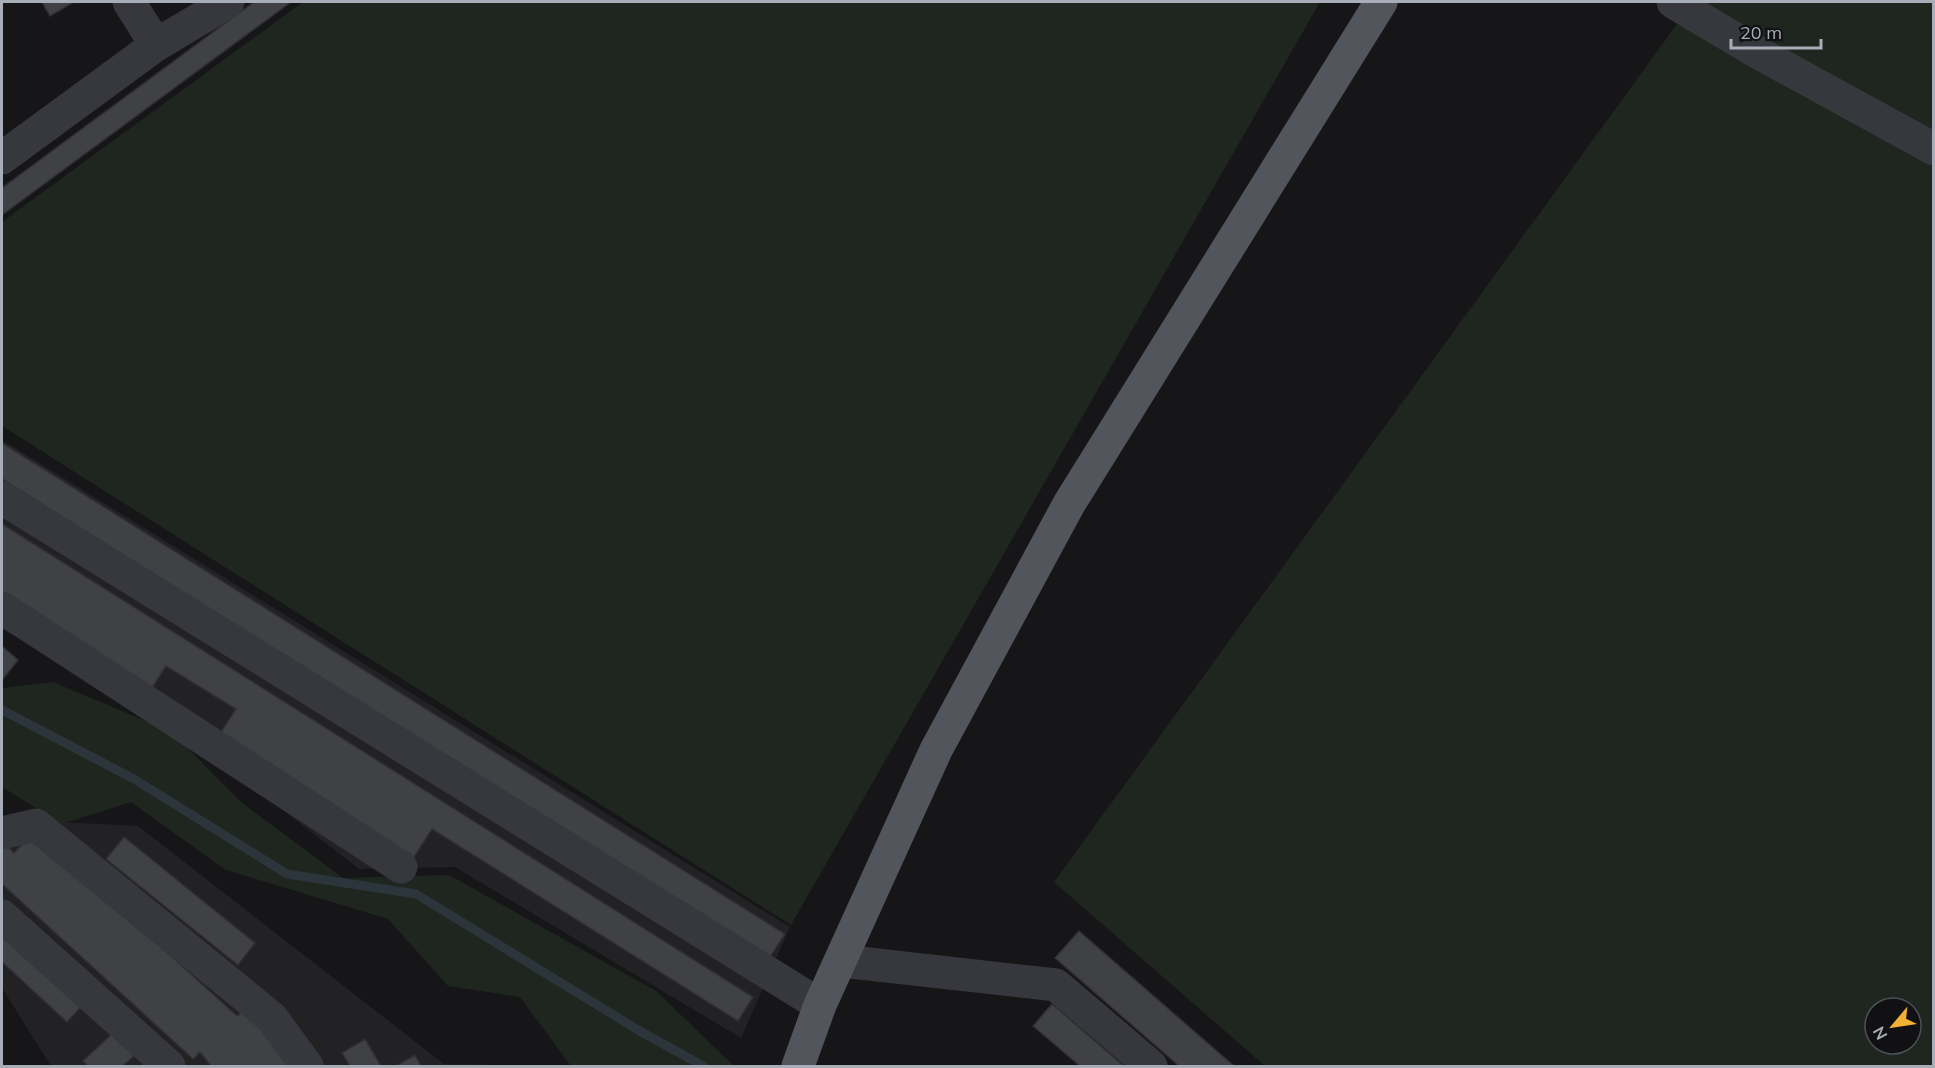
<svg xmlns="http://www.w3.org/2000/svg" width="1935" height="1068" viewBox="0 0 1935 1068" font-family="Mulish,sans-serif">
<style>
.built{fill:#222225}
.green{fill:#1e261f;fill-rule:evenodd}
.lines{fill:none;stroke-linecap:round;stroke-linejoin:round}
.stream{stroke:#2c353c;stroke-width:9}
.building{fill:#404145;stroke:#303034;stroke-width:1.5}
.minor{stroke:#37383d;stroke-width:33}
.major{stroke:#53555c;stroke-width:33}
</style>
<rect width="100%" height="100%" fill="#161618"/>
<path class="built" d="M2,440L790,927L741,1038L455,867L359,869L176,727L2,629Z
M2,819L138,826L444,1064L552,1066H51L2,988Z"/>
<path class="green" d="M303,2H1320L791,925L2,426V222Z
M1693,2H1933V1066H1265L1054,882ZM1875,1008H1911V1044H1875Z
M53,682L172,732L241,802L343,878L449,875L656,991L734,1066H571L520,997L448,986L388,919L226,870L131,802L62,824L2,787V688Z"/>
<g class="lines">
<path class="stream" d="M2,710L134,779L287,874L416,894L638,1030L703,1066"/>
</g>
<path class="building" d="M42,2H74L50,16Z
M254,2H291L2,215V188Z
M2,443L785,934L768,960L2,479Z
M2,524L753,997L738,1021L432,829L414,857L219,735L236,709L166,666L150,691L2,598Z
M2,646L18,660L2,680Z
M34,831L237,1016L246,1009L290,1066H211L200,1052L193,1059L2,884V841L14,853Z
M124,837L255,943L238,965L106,859Z
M1079,931L1234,1066H1179L1055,958Z
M2,934L81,1007L67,1022L2,962Z
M1052,1004L1124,1066H1080L1033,1026Z
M113,1033L134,1056L122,1066H88L83,1061Z
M365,1039L381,1066H350L342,1053Z
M415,1055L421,1066H396Z"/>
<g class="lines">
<path class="minor" d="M129,2L156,45
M1673,2L1757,52L1934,149
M2,158L156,45L228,2
M2,498L820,1005
M2,608L401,867
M2,833L36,825L272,1018L307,1066
M2,916L169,1066
M842,961L1056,985L1151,1066"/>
<path class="major" d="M798,1066L820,1005L936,750L1069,504L1381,2"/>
</g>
<rect width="1935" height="1068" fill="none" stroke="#a8adb8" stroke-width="6"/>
<g transform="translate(1893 1026) rotate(241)"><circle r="28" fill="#111113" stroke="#4d4f55" stroke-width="1.5"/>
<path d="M0-4.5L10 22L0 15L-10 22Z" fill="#f2b134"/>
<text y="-9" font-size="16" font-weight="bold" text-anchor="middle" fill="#a8adb8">N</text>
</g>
<path d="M1731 39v9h90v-9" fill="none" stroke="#a8adb8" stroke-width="3"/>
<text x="1740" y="39" font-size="18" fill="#a8adb8" stroke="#111113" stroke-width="4.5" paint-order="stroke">20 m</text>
</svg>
